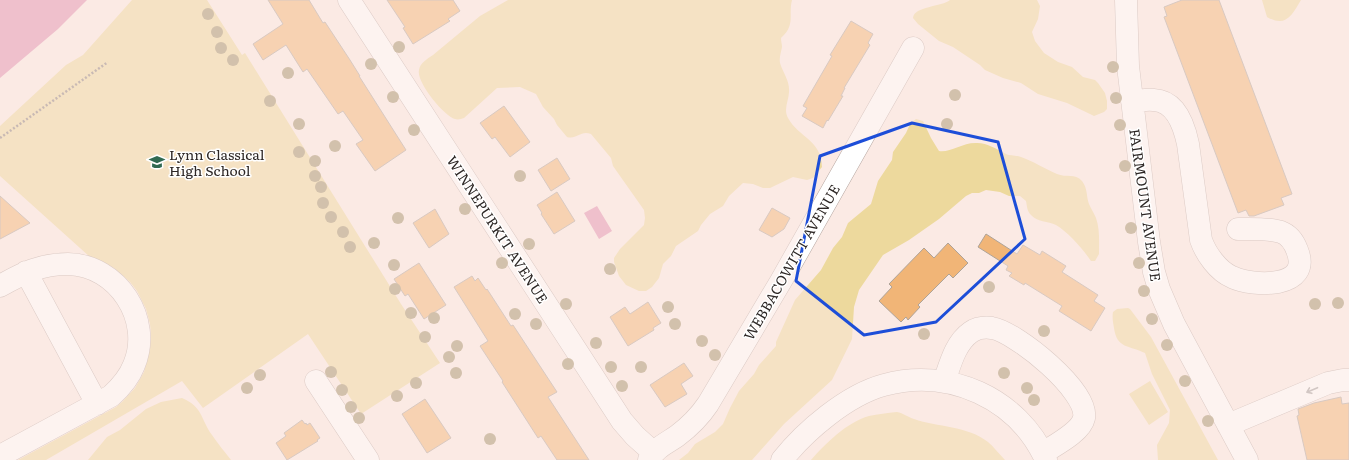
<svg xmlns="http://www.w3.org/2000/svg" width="1349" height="460" viewBox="0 0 1349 460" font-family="Literata,serif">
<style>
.green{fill:#edd99d}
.water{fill:#df8eb0}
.building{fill:#f1b577;stroke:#aea398}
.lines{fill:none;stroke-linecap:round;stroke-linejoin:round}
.minor-casing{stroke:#b5a6a0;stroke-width:23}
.path{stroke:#8a7f7b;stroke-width:2.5;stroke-dasharray:2 2;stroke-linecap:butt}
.minor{stroke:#fff;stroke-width:22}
.tree{fill:#a19068}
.oneway{stroke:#a09e9d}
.marked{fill:none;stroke:#1d4ed8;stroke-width:3;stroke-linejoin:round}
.labels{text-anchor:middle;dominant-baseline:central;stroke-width:3;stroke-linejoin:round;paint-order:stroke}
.poi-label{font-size:14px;fill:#2d2725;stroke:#fff;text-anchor:start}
.street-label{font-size:14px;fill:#2d2725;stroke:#fff}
</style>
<rect width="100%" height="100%" fill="#fbeae4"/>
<path class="green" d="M132,0H207L242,55L245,53L401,304L440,363L361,414L308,334L203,408L182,381L46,460H18L116,407L122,402L135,388L144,372L150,349L151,334L150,324L146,309L137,291L130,282L114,268L90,257L0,176V126L66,65L83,55Z
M508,0H792C788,15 796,25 781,38C781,42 782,44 782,47C781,52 779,58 780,63C783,73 790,81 789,92C789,100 783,109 788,118C799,138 821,139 822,167L813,178L807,180L793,177L770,188H763L753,184L743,183L729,196L723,206L710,214L701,225L698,231L676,246L671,256L663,264L659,278L652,287L646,291H639L626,285L619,276L614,262V258L620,249L644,225L645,218L644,210L613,166L611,158L591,134C580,130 577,140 567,137L557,125L554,119L543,107L536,94L520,87L497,88L464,118C461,119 458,120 455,119C444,116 416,82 419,70C420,63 427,59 433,55L480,16Z
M950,0H1037L1040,6L1038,19L1032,32L1035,41L1044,53L1058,62L1072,67L1083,77L1095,80L1098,83L1105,93L1107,101V109L1104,112L1094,116L1090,114L1067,103L1038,94L1021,83L1003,78L985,70L980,65L953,47L939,41L918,24L913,18C914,6 942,7 950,0Z
M1262,0H1301C1292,15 1286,28 1267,17Z
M916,119L923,121L931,138L939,151C950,153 963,142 977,143C988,143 996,149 1006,154C1010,156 1016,155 1021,157C1033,161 1045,169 1057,174C1066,178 1075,173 1082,181C1088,189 1086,196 1089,204C1091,209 1094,213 1096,218C1100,229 1099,243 1099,254L1095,261H1091C1082,248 1069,233 1056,225C1048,221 1037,222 1031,215C1027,211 1027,206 1026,201L1020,196H1009L1000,192L986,190L979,193H972L966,196L939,219L909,240L883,255L859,290L854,307L852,339L832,380L784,424L752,460H679L688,453L695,444L715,432L723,424L730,408L739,391L754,374L759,365L776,346V342L795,300L821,270L833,248L842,237L848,223L871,204L878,181L892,160L893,152L906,133L910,124Z
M1128,308L1130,309L1151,337L1218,460H1158L1157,445L1169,423L1170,410L1152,374L1145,353C1129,345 1117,349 1114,328C1113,322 1112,317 1113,312L1117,309Z
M1150,381L1168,412L1149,425L1129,394Z
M182,398C203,407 200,418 212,435C218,444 225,452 231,460H88L107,437L120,430L146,409L161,402Z
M897,412C903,413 908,417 914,419C937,427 968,426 988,442C994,447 999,454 1005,460H811C825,444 847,422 869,416C878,414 887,413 897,412Z"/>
<path class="water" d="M0,0H87L58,29L0,78Z
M597,206L612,231L599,239L584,213Z"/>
<path class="building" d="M268,0H309L323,23L325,22L350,60L360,76H359L406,150L375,171L356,144L363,140L343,111L338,114L307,69L303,72L286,45L263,60L253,44L283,24Z
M387,0H453L460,11L448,19L450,21L413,44L403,28L405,27Z
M1182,0H1219L1292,194L1281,198L1284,205L1254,216H1249L1246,210L1238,213L1164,17L1167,16L1164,7Z
M851,21L873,34L868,43L870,45L844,88H845L841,96H843L828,121L827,120L823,128L802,116L807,108L803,106L832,56L830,55Z
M504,106L530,142L510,157L495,137L492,139L480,123Z
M557,158L570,179L551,191L538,170Z
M557,192L575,221L554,234L541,214L542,213L537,205Z
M0,196L30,223L0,239Z
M772,208L790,218L784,229L772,237L759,230Z
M435,209L449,234L429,248L413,223Z
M986,234L1017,254L1023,245L1040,255L1042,251L1066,266L1062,272L1098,295L1094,301L1105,308L1091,331L1059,311L1062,306L1025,283L1024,285L1009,276L1012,273L1006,270L1008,266L978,247Z
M948,243L968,263L953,278L949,274L918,305L920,307L908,320L906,317L901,322L879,301L892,287L889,284L924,248L934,258Z
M419,263L446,305L424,319L408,294L405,296L394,279Z
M472,276L475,281L478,278L486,290L487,289L511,326L513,325L557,392L548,397L589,460H557L541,436L538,438L502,382L503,381L480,346L488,341L454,287Z
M648,302L661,323L653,328L654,330L628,346L610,317L625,307L630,314Z
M684,363L693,376L681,384L687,394L665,407L650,385Z
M1341,397L1342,404L1349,403V460H1307L1297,416L1299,415L1298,409L1314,403Z
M425,399L451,438L427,453L402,414Z
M302,420L305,424L306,423L307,425L310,423L320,438L317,440L318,441L287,460L276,443L286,436L284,433Z"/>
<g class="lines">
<defs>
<path id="minor" d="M349,0L622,421L635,436L654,453
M1126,0L1128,66L1149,242L1154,272L1159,289L1174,324L1247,460
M1132,101C1139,101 1146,99 1154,100C1176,101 1184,125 1188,144L1201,240C1206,254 1218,271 1232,277C1253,287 1313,289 1297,250C1294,242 1289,235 1281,232C1269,228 1250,229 1238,229
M26,272L97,404
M0,286C23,273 41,264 68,264C118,265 153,320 134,365C129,378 121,387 111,396L0,456
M316,381L368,460
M944,382C950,365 955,343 971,332C977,328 985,327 992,328C1016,332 1089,391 1084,418C1081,432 1055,445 1043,453
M1228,425L1328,383L1343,380H1349
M649,460C655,448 667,443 677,436C689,427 700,416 708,404L781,281L913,48
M782,460C805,431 847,395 884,385C949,367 1018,398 1046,460"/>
</defs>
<use href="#minor" class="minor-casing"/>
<path class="path" d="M0,138L108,62"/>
<use href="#minor" class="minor"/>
</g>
<g class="tree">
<circle cx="208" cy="14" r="6"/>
<circle cx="217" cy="32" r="6"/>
<circle cx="399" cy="47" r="6"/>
<circle cx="221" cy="48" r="6"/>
<circle cx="233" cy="60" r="6"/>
<circle cx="371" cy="64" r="6"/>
<circle cx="1113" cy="67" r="6"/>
<circle cx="288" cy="73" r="6"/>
<circle cx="955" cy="95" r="6"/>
<circle cx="393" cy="97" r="6"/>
<circle cx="1116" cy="98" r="6"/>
<circle cx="270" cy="101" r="6"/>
<circle cx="299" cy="124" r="6"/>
<circle cx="947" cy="124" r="6"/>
<circle cx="1120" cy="125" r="6"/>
<circle cx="414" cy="130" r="6"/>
<circle cx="335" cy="146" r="6"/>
<circle cx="299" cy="152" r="6"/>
<circle cx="315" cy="161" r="6"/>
<circle cx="1125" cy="166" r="6"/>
<circle cx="315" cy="176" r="6"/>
<circle cx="520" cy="176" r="6"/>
<circle cx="321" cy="187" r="6"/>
<circle cx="323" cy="203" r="6"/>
<circle cx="465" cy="209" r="6"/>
<circle cx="331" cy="217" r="6"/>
<circle cx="398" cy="218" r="6"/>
<circle cx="1131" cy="228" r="6"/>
<circle cx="343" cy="232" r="6"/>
<circle cx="374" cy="243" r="6"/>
<circle cx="529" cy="244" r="6"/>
<circle cx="350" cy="247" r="6"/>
<circle cx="502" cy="263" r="6"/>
<circle cx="1139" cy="263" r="6"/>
<circle cx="394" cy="265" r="6"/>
<circle cx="610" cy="269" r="6"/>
<circle cx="989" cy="287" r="6"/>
<circle cx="395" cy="289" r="6"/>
<circle cx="1144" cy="291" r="6"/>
<circle cx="1338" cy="303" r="6"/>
<circle cx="566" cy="304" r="6"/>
<circle cx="1315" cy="304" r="6"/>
<circle cx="668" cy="307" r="6"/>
<circle cx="411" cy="313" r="6"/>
<circle cx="515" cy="314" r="6"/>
<circle cx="434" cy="318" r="6"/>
<circle cx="1152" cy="319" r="6"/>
<circle cx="536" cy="324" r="6"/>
<circle cx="675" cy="324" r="6"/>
<circle cx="1044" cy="331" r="6"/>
<circle cx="924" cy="334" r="6"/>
<circle cx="425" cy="337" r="6"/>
<circle cx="702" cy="341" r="6"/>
<circle cx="596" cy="343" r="6"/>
<circle cx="1167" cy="345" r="6"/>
<circle cx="457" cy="346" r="6"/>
<circle cx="715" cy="355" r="6"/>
<circle cx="449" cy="357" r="6"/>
<circle cx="568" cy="364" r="6"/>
<circle cx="611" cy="367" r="6"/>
<circle cx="641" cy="367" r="6"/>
<circle cx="331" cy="372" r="6"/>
<circle cx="456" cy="373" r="6"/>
<circle cx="1004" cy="373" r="6"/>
<circle cx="260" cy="375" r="6"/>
<circle cx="1185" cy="381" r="6"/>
<circle cx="416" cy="383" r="6"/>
<circle cx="622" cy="386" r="6"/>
<circle cx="247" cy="388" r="6"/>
<circle cx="1027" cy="388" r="6"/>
<circle cx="342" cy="390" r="6"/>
<circle cx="397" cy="396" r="6"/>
<circle cx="1034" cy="400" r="6"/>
<circle cx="351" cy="407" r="6"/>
<circle cx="359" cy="418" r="6"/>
<circle cx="1208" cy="421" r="6"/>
<circle cx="490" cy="439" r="6"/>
</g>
<defs><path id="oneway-shaft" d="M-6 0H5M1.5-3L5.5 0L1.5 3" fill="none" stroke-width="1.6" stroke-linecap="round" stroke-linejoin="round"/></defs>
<use class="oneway" href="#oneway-shaft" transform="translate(1312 390) rotate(157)"/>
<path d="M0 0H1349V460H0ZM912,123L998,142L1025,239L936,322L864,335L796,281L820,156Z" fill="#fbeae4" fill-opacity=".55" fill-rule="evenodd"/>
<path class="marked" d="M912,123L998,142L1025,239L936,322L864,335L796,281L820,156Z"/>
<defs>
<symbol id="school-bare" viewBox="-9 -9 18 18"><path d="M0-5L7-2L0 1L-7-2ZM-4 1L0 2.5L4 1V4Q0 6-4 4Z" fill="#306951" stroke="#fff" stroke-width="2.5" paint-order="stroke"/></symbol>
</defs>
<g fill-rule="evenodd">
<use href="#school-bare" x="146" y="151" width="22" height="22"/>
</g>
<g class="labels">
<g class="poi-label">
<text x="169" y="154">Lynn Classical<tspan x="169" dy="16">High School</tspan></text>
</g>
<g class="street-label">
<text transform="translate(1146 205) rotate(82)">FAIRMOUNT AVENUE</text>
<text transform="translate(498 229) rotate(57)">WINNEPURKIT AVENUE</text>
<text transform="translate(791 262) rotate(-60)">WEBBACOWITT AVENUE</text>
</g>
</g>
</svg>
